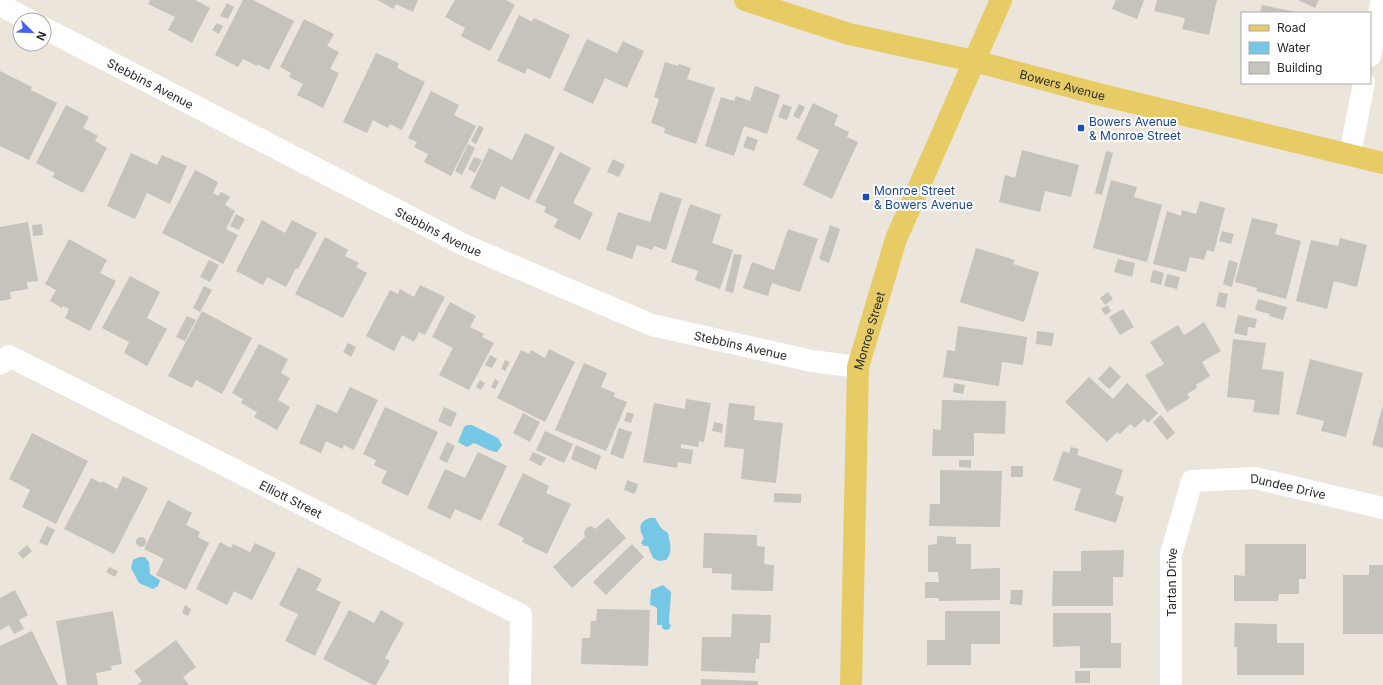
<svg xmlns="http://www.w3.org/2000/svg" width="1383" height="685" viewBox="0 0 1383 685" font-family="Inter,sans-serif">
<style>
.water{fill:#76c6e6}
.building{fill:#c6c2bc}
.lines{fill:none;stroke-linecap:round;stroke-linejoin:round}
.minor{stroke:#fff;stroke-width:22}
.major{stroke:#e7cb65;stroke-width:22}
.transit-dot{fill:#1a4fb4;stroke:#fff;stroke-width:1.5}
.labels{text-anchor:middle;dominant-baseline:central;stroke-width:4;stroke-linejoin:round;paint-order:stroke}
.street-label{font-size:12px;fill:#292929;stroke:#fff}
.transit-label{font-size:12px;fill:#164399;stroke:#fff;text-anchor:start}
</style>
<rect width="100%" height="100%" fill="#ebe5dc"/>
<path class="water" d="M467,425H472L498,438L502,445L497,452C488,451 482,446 474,443L467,447L458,442L464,427Z
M650,518H655L661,528L668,533C670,543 673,552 666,560L659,561L653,558L648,546H644L641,543L644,538C638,529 639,521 650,518Z
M139,557H145L149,562L150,574L160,580L158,586L153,589L139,583L131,568L133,560Z
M663,585L671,592L669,623L671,626L669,629L665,630L662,628V625H657V608L654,606L650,605L651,590Z"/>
<path class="building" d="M150,0H195L210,8L192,43L168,30L175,17L148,4Z
M243,0H253L294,21L269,70L257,64V66L243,59L238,67L215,55Z
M377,0H418L413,12L396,4L394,9Z
M455,0H506L515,5L490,51L461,36L465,28L445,17Z
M1116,0H1144L1137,19L1112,9Z
M1157,0H1217L1209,35L1182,29L1185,18L1154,11Z
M1298,0H1319L1315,8Z
M227,3L234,7L228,19L220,16Z
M1262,5L1296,12V13H1260Z
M519,15L532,22L534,18L570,35L550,79L527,68L525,74L497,61Z
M304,19L334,34L327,46L339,52L330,69L339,73L323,108L297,95L303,84L289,77L291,73L280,67Z
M217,23L223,26L219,34L212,30Z
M587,39L617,53L623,41L644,51L627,88L605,78L593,104L563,90Z
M376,53L399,63L397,68L425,82L402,130L390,124L388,128L373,120L367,133L343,122Z
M665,62L678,66L679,64L691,68L687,79L715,88L696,144L664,133L665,128L651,123L659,99L654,97Z
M0,71L32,87L31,90L57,103L29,160L0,146Z
M755,86L780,95L767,134L744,126L734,156L705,146L721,97L734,101L736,96L750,101Z
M431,91L459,105L454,115L476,126L451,176L424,162L428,154L414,147L417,142L408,138Z
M813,103L838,115L834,125L849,132L847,137L858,142L832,199L803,185L819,150L796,139Z
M783,104L792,107L787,120L778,117Z
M799,104L805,107L799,119L793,116Z
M66,105L89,117L83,128L98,136L95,141L107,148L83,193L52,177L55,173L36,163Z
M479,125L484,128L476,144L471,141Z
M525,133L555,147L529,200L501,186L495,200L470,188L489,148L512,160Z
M747,136L758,140L754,151L743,147Z
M468,144L475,148L462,175L455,171Z
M1022,150L1079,165L1071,197L1045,191L1040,212L999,202L1005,175L1015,178Z
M1106,151L1113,153L1102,195L1095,193Z
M560,152L591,168L573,203L593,213L580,240L554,227L558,219L544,212L546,207L535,202Z
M131,153L157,165L162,155L187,166L170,204L147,193L135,219L107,206Z
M474,157L482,160L475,173L468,169Z
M613,159L625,165L619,177L607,172Z
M195,170L218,182L213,193L218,196L221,192L230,197L225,205L235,211L226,229L238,235L223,264L162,233Z
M1111,180L1137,187L1134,197L1162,205L1147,262L1093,248Z
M660,192L682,199L666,250L654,246L652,250L637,245L632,259L606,250L618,212L650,222Z
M1200,201L1225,208L1214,252L1207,250L1204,260L1190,257L1186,272L1153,264L1167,211L1181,216L1182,210L1196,214Z
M690,204L721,215L712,243L733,250L720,289L695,280L698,271L671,262Z
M236,214L245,219L239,230L230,226Z
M1252,218L1278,224L1275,234L1301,241L1286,299L1256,291L1257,288L1235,282Z
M262,220L285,233L292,220L317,233L298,269L296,268L286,287L267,277L263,285L236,271Z
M28,222L38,281L27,282L28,289L10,292L11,299L0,301V227Z
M42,224L43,235L33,236L32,225Z
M830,225L840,229L829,263L819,259Z
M788,229L818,239L800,292L772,283L768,296L743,288L752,262L774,270Z
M1222,231L1234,234L1231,244L1219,241Z
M325,237L348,250L345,256L359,263L356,267L367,273L343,318L295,294Z
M1340,238L1367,245L1357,287L1334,281L1327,309L1296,301L1311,240L1338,246Z
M69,239L107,260L100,273L116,281L90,331L65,318L69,309L63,306L62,308L50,301L56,290L45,284Z
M976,248L1015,260L1013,264L1039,272L1024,322L960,302Z
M734,254L742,255L733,293L725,291Z
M1118,259L1135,263L1132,277L1114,272Z
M209,260L219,265L210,282L200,277Z
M1229,260L1238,263L1232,287L1223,284Z
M1153,270L1164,273L1161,285L1150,282Z
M1167,274L1180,277L1177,289L1164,286Z
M130,276L160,292L147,318L167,329L147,366L124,353L129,342L102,328Z
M420,285L445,297L425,335L419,332L414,342L402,335L394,351L366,336L390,290L398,294L400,289L414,297Z
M204,286L212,290L200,312L193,308Z
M1108,292L1113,299L1105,305L1100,298Z
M1219,292L1228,294L1225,308L1216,306Z
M1258,299L1287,307L1283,320L1269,316L1270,314L1255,310Z
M450,302L476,316L470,327L484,334L482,337L494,343L469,390L439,375L453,348L432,337Z
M1108,305L1111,312L1105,315L1101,309Z
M1123,309L1134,327L1120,335L1109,317Z
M202,311L252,338L222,394L196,380L192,388L168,376Z
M1238,315L1257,319L1255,328L1248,327L1247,336L1234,333Z
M187,316L196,320L185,341L176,337Z
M1204,322L1221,351L1202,362L1210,376L1196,385L1197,388L1187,394L1190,398L1167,412L1145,375L1164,364L1150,342L1178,325L1184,335Z
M958,326L1027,337L1023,365L1002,362L999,386L943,377L947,350L955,351Z
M1037,331L1054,333L1052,346L1036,344Z
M1233,339L1266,343L1262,369L1284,372L1279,415L1253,412L1255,400L1227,397Z
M348,343L356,347L351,357L343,352Z
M259,344L288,359L281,373L290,378L278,400L290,407L277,430L254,417L257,412L241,403L243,399L232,393Z
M549,349L575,362L545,422L497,398L521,350L529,354L531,350L545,358Z
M490,355L497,359L492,368L485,365Z
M1310,359L1363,373L1346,437L1321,431L1324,421L1296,414Z
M505,360L510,362L505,371L501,369Z
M584,363L607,373L601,387L615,393L614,397L627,402L606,451L555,430Z
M1110,366L1121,377L1109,389L1098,379Z
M1089,377L1113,399L1127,383L1158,413L1148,423L1144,419L1135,428L1130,424L1120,434L1117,432L1107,442L1065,402Z
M495,379L499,382L495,389L491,387Z
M480,380L485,383L481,390L476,387Z
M954,383L965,385L963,394L953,392Z
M350,387L378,400L354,450L344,445L342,449L326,441L321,453L299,443L317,404L337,413Z
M686,399L711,403L704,442L699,441L698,447L681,444V448L693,450L691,464L678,462L677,468L643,462L654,403L685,409Z
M942,400L1006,401L1005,434L974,433V456H932L933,429L941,430Z
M729,403L755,406L754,420L783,423L776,483L741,479L744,449L724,447Z
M1383,405V448L1372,445Z
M385,407L438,432L408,496L381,483L387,471L374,465L376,460L363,454Z
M444,407L457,413L451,427L438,421Z
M627,412L634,414L631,423L624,421Z
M523,413L540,422L530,442L513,433Z
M1161,415L1175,433L1167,440L1153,422Z
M714,422L723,424L722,433L712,431Z
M619,428L632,432L623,459L610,454Z
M545,431L573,444L564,463L536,450Z
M32,433L88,461L56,524L22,507L30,490L9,479Z
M447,442L455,446L447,463L439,459Z
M576,445L601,456L596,470L571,459Z
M1071,447L1079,449L1077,455L1123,470L1115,494L1124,497L1116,523L1074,510L1081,489L1053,480L1063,451L1069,453Z
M478,452L507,466L481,521L455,509L450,519L427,508L445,469L465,478Z
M533,452L546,458L541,466L529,460Z
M959,460H971V468L959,467Z
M1011,466H1023V477H1011Z
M940,470L1002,471L1000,527L929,526L930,504H940Z
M523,473L549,486L546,493L571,504L547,554L522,542L524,538L498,525Z
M123,476L148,488L114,554L64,529L91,478L101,483L102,481L117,489Z
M627,480L638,484L635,494L624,490Z
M774,493L801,494V503L774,502Z
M168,500L192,513L186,525L200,532L198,537L209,543L186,590L156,575L164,559L144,549Z
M608,518L626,538L572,588L553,567L585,537L584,533L586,528L591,526L595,529Z
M47,526L55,530L47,546L39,542Z
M704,533L757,535V546L765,547L764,564L774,565L773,591L731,590L732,574L712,573V568H703Z
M937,536L956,537V544H971V569L1000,568V600L939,601V598H925V582H939L938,572H928V545L937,544Z
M136 542a5 5 0 1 1 10 0a5 5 0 1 1-10 0Z
M220,542L231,548L233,544L250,552L255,543L276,553L252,600L234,591L227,605L196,589Z
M632,544L644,557L606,595L593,582Z
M1245,544H1306V579H1299V594H1279L1278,601H1234V575L1245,576Z
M27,545L32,551L23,559L18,553Z
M1124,550L1123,577H1113V606H1052L1053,571H1081V551Z
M1369,565H1383V634H1343V575H1369Z
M109,567L118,571L115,577L106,572Z
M298,567L322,579L316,590L341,602L315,656L285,641L298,614L279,605Z
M15,590L28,615L19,620L24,629L14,634L9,625L0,630V598Z
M1011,590H1023L1022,605L1010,604Z
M185,605L191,609L188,616L182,613Z
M597,609L650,610L648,666L581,664L582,638H590L591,621H596Z
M349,610L374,623L381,610L404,623L385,658L390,661L376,685H373L323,659Z
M113,611L122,664L111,666L112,670L96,673L98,685H67L56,621Z
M945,611H1000V644H971V665H927V640H945Z
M1053,613H1111V643H1121V668H1080V646L1053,647Z
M732,614L771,615L770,643H760L759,659H756L755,673L701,671L702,637H731Z
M1235,623L1277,624V643H1304V675H1237V647H1234Z
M32,631L58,685H0V646Z
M176,640L196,667L183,677L189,685H137L142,681L134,671Z
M1075,671H1090V683H1075Z
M701,679L758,681V685H701Z"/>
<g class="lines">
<g class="minor">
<path d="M0,5L29,20"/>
<path id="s1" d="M44,28L464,245L652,325L812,361L858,367"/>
<path d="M1370,56L1382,0"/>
<path d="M1350,154L1364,83"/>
<path id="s2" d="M0,364L9,356L521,615L520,685"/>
<path id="s3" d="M1171,685V554L1192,481L1255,478L1383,508"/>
</g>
<g class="major">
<path id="s4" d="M745,0L849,34L974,61L1098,94L1383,163"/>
<path id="s5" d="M851,685L858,367L896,239L1001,0"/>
</g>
</g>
<g class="transit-dot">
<rect x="1077" y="124" width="8" height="8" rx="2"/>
<rect x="862" y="193" width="8" height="8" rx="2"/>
</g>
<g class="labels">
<g class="street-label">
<text stroke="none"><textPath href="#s1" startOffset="120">Stebbins Avenue</textPath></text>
<text stroke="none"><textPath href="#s4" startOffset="329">Bowers Avenue</textPath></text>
<text stroke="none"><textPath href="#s1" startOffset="444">Stebbins Avenue</textPath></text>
<text stroke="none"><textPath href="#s5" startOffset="356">Monroe Street</textPath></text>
<text stroke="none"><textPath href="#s1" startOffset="768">Stebbins Avenue</textPath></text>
<text stroke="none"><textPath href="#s3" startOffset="304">Dundee Drive</textPath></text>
<text stroke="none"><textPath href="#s2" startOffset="328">Elliott Street</textPath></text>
<text stroke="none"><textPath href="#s3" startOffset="103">Tartan Drive</textPath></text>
</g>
<g class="transit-label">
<text x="1089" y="121">Bowers Avenue<tspan x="1089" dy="14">&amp; Monroe Street</tspan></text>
<text x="874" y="190">Monroe Street<tspan x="874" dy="14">&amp; Bowers Avenue</tspan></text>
</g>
</g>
<rect x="1241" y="12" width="130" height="72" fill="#ffffff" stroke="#a9a9a9"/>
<rect x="1249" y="25" width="20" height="6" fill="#e7cb65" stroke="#a9a9a9"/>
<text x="1277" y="32" font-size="12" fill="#292929">Road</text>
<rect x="1249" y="42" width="20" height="12" fill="#76c6e6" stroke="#a9a9a9"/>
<text x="1277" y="52" font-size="12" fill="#292929">Water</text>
<rect x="1249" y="62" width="20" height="12" fill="#c6c2bc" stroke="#a9a9a9"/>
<text x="1277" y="72" font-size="12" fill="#292929">Building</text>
<g transform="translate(32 32) rotate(113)"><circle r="19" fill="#ffffff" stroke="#a9a9a9"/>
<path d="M0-3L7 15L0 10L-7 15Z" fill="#4763ed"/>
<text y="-6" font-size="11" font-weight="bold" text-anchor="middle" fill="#292929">N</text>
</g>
</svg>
